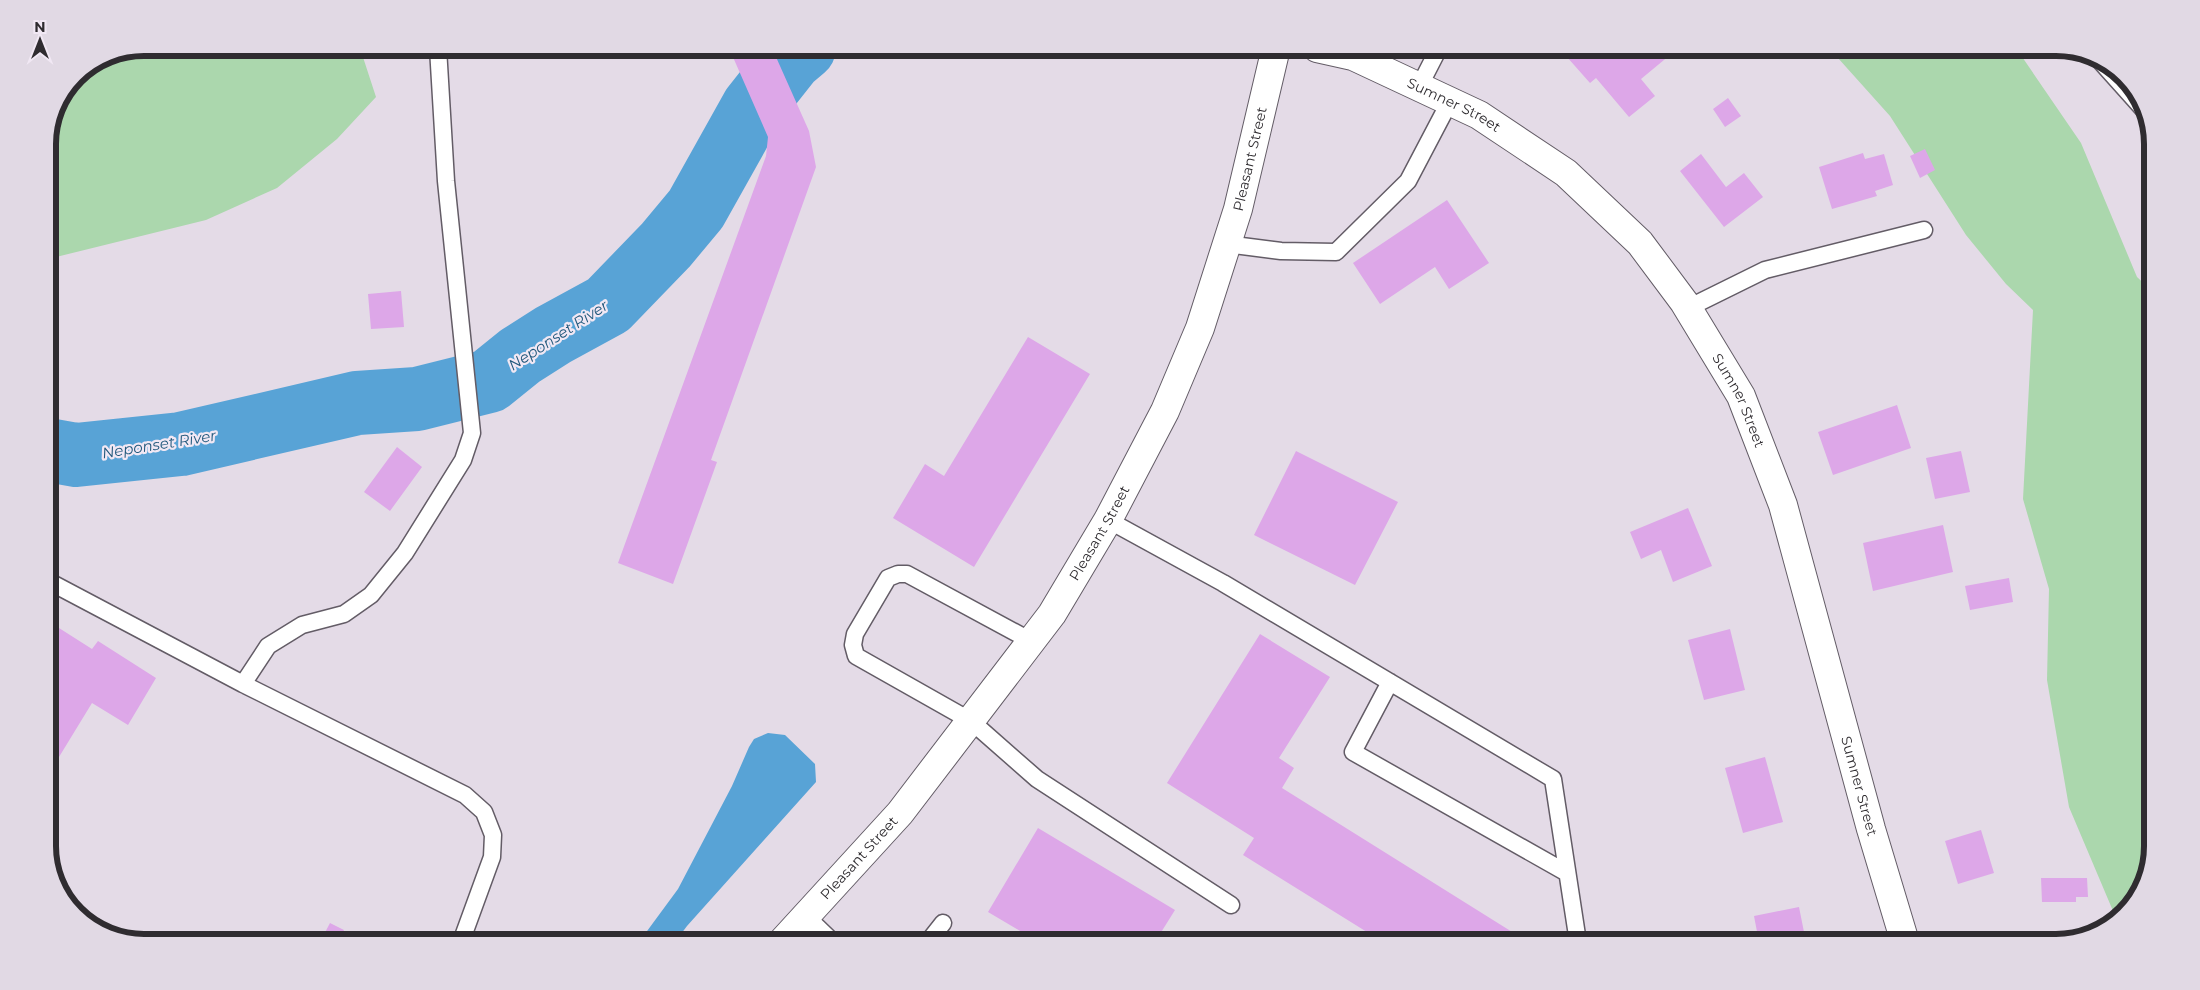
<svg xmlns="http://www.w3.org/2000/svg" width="2200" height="990" viewBox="0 0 2200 990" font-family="Montserrat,sans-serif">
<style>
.green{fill:#abd7ad}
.water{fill:#58a3d6}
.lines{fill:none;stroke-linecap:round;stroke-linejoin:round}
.river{stroke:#58a3d6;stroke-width:64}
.building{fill:#dda7e8}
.service-casing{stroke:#635c66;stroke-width:19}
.tertiary-casing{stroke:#635c66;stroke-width:30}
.service{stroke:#fff;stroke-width:16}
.tertiary{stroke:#fff;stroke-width:28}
.labels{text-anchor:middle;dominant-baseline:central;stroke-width:4.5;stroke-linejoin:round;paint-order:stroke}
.street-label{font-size:14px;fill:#2f2c30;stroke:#f1e8f4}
.water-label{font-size:15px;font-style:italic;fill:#21587c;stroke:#f1e8f4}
.rim{fill:none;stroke:#2f2c30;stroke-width:6}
</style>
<rect width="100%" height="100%" fill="#e4dbe7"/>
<path class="green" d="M144,48H360L376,97L337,139L277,188L206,220L48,259V138L76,76L107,55Z
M1829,48H2016L2081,143L2137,277L2152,291V846L2145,883L2116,918L2069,807L2047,680L2049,589L2023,499L2033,310L2006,284L1966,235L1890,116Z"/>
<path class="water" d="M768,733L785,735L815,764L816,782L687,926L675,942H639L678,889L732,786L749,747L754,739Z"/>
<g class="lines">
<path class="river" d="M48,450L76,455L181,444L357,403L417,399L489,381L520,356L553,335L608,305L666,245L696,209L753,107L791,59L804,48"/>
</g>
<path class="building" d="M729,48H772L809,131L816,167L711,460L717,462L673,584L618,563L766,156L768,137Z
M1559,48H1663L1670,55L1641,79L1655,96L1629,117L1596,78L1590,83Z
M1728,98L1741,116L1725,127L1713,109Z
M1925,149L1935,170L1920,178L1910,156Z
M1863,153L1865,159L1884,154L1893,185L1875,191L1877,196L1832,209L1819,167Z
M1701,154L1726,187L1744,173L1763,197L1724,227L1680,171Z
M1447,200L1489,263L1449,289L1435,267L1380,304L1353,263Z
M401,291L404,327L371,329L368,294Z
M1028,337L1090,374L974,567L893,518L925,464L944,476Z
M1897,405L1911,448L1833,475L1818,432Z
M397,447L422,467L390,511L364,492Z
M1296,451L1398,502L1355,585L1254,535Z
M1961,451L1970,492L1935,499L1926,458Z
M1688,508L1712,566L1673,582L1661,550L1641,559L1630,532Z
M1943,525L1953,572L1873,591L1863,543Z
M2009,578L2013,602L1970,610L1965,586Z
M48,621L92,649L98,641L156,678L128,725L92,703L48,775Z
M1730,629L1745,690L1704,700L1688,640Z
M1260,634L1330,677L1279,758L1294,768L1282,788L1525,940L1524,942H1383L1243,855L1254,838L1167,783Z
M1765,757L1783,822L1743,833L1725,768Z
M1038,828L1175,910L1155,942H1039L988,912Z
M1981,830L1994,873L1958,884L1945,841Z
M2041,878H2087L2088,897H2076V902H2042Z
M1799,907L1806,942H1759L1754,916Z
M330,923L344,930L339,942H320Z
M961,932L977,942H954Z"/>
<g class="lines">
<defs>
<path id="service" d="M2100,61L2143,109
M1419,87L1439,48
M1226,244L1281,251L1336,252L1408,181L1450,101
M1688,308L1765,270L1924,230
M1108,520L1223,583L1553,779L1578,942
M48,581L243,684L465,795L484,812L493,835L492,857L461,942
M1031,641L907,574H898L888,578L855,634L853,645L856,656L971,721L1037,779L1231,905
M1390,682L1353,752L1567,873
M243,684L268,646L302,625L344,614L371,595L405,553L463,460L472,433L446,181L438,48
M806,916L833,942
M928,942L943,923"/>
<g id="tertiary">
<path id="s1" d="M1317,48L1353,56L1479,115L1566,173L1640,243L1684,302L1741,396L1783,505L1871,829L1905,942"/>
<path id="s2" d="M782,942L900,813L1052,614L1108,520L1165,411L1200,328L1238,209L1276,48"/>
</g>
</defs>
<use href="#service" class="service-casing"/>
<use href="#tertiary" class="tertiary-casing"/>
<use href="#service" class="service"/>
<use href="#tertiary" class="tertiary"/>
</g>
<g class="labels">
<g class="street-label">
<text stroke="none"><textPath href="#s1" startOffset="149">Sumner Street</textPath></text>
<text stroke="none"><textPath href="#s2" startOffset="924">Pleasant Street</textPath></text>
<text stroke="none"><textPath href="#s1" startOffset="569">Sumner Street</textPath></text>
<text stroke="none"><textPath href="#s2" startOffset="519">Pleasant Street</textPath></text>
<text stroke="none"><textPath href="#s1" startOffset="974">Sumner Street</textPath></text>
<text stroke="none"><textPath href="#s2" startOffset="114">Pleasant Street</textPath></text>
</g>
<g class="water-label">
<text transform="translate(558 335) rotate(-33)">Neponset River</text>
<text transform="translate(159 444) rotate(-9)">Neponset River</text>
</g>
</g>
<path d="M0 0H2200V990H0ZM144 56H2056A88 88 0 0 1 2144 144V846A88 88 0 0 1 2056 934H144A88 88 0 0 1 56 846V144A88 88 0 0 1 144 56Z" fill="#e1d9e4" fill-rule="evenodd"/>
<path class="rim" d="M144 56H2056A88 88 0 0 1 2144 144V846A88 88 0 0 1 2056 934H144A88 88 0 0 1 56 846V144A88 88 0 0 1 144 56Z"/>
<g transform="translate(40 40)" stroke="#f1e8f4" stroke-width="4" paint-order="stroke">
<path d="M0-4L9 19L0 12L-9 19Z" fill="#2f2c30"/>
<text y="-8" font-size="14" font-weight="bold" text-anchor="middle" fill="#2f2c30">N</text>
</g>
</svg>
